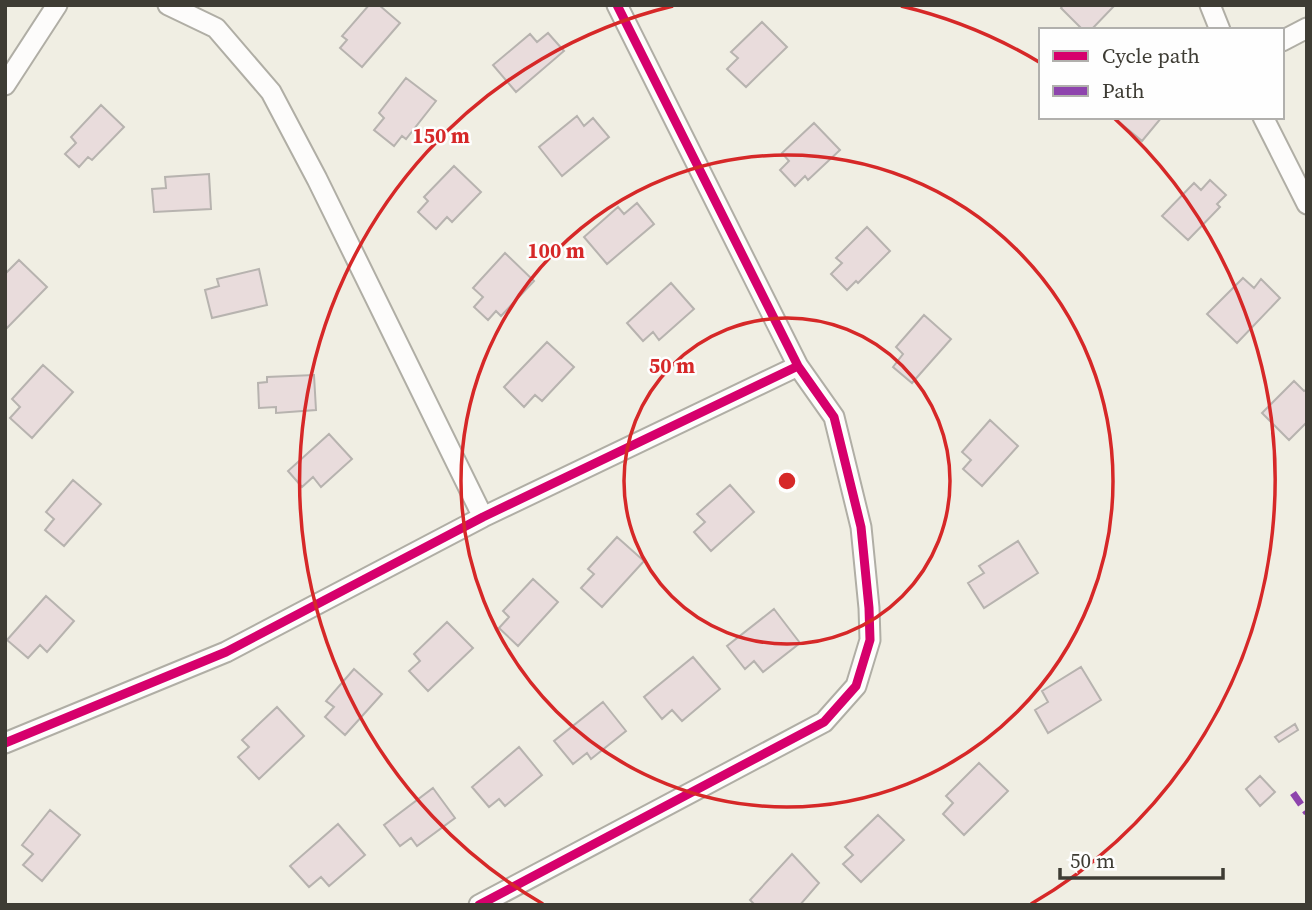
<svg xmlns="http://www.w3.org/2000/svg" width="1312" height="910" viewBox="0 0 1312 910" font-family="'Source Serif 4',serif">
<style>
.building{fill:#e9dcdc;stroke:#b7b3af;stroke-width:2}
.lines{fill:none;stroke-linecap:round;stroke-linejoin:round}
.street-casing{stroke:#b0aea5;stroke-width:23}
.street{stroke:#fdfcfb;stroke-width:19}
.quiet{stroke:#8e44ad;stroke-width:7;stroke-dasharray:14 7;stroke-linecap:butt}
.cycleway-casing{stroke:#fefefe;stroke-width:13}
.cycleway{stroke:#d6006c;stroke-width:9}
.ring{fill:none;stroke:#d62828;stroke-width:3.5}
.centre{fill:#d62828;stroke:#fefefe;stroke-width:3.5}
.ring-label{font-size:21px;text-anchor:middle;font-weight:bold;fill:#d62828;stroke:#fefefe;stroke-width:5;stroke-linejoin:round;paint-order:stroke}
</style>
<rect width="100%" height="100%" fill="#f0eee3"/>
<path class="building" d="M369,5H379L400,23L362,67L340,48L347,40L342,36Z
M1063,5H1115L1091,30H1083L1061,8Z
M762,22L787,47L746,87L727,69L738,58L731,52Z
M548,33L564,51L516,92L493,65L530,34L537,42Z
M406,78L436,101L406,139L402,136L394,146L374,130L384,118L379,113Z
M101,105L124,127L92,160L88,157L79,167L65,154L76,143L71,137Z
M577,116L584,126L593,118L609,137L562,176L539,147Z
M1113,117H1162L1142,141Z
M814,123L840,150L808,180L805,176L795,186L780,170L789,161L782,153Z
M454,166L481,192L452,222L447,217L436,229L418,212L428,201L424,197Z
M209,174L211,209L154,212L152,189L166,188L165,177Z
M1210,180L1226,195L1217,204L1220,207L1188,240L1162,216L1194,183L1201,190Z
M637,203L654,224L607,264L584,237L618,207L624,214Z
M867,227L890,251L858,283L856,281L847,290L831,274L842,263L836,258Z
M505,253L534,281L501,316L496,311L488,320L474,307L483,297L473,288Z
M19,260L47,287L5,330V274Z
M259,269L267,305L212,318L205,290L219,286L217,279Z
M1243,278L1254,288L1261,279L1280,298L1237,343L1207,314Z
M671,283L694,309L659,340L653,332L643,341L627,323Z
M924,315L951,339L912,383L893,367L903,354L896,347Z
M547,342L574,367L542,401L535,395L524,407L504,387Z
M43,365L73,392L32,438L10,418L20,407L12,399Z
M314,375L316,410L276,413V407L259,408L258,383L267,382V377Z
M1294,381L1304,391L1307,389V422L1289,440L1262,413Z
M990,420L1018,446L982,486L963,469L971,460L962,452Z
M329,434L352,459L321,487L313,477L302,487L288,471Z
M73,480L101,504L64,546L45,530L54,519L46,512Z
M730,485L754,512L711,551L694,532L705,522L697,514Z
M617,537L644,561L602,607L581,588L594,574L588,569Z
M1018,541L1038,573L984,608L968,583L984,573L979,566Z
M533,579L558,602L518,646L499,628L509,617L503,611Z
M46,596L74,621L47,652L40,645L28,658L7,640Z
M774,609L800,643L763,672L754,661L745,669L727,646Z
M447,622L473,648L428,691L409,671L420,661L414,654Z
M693,657L720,689L682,721L672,710L662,719L644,697Z
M1081,667L1101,700L1048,733L1035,710L1048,702L1042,691Z
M354,669L382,694L345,735L325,717L334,707L326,701Z
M603,702L626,731L591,759L587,753L573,764L554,741Z
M277,707L304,736L259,779L238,757L249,747L242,740Z
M1295,724L1298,730L1279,742L1275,737Z
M519,747L542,775L505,806L499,799L489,807L472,787Z
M979,763L1008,791L964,835L943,814L953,803L946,796Z
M1260,776L1275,792L1260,806L1246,789Z
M433,788L455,818L417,846L411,838L400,846L384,825Z
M50,810L80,835L42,881L23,865L33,854L22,845Z
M878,815L904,840L861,882L843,864L853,855L845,847Z
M338,824L365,855L329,886L321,877L309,887L290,866Z
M792,854L819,883L800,905H755L750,900Z"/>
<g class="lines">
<defs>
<path id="street" d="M168,5L216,28L271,92L317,179L483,517
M1210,5L1220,30
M1282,41L1307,28
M5,85L57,5
M1263,117L1307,204
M5,743L226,652L483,517L798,366
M479,905L824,722L856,686L870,640L869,608L861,527L834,417L798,366L617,5"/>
</defs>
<use href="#street" class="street-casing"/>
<use href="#street" class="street"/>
<path class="quiet" d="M1293,793L1307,813"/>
<defs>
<path id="cycleway" d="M5,743L226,652L483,517L798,366
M479,905L824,722L856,686L870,640L869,608L861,527L834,417L798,366L617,5"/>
</defs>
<use href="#cycleway" class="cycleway-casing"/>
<use href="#cycleway" class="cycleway"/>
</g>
<g class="ring">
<circle cx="787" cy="481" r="163"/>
<circle cx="787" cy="481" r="326"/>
<path d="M543 904A489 489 0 0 1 673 6M901 6A489 489 0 0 1 1039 62M1114 118A489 489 0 0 1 1031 904"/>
</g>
<circle cx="787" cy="481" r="10" class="centre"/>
<g class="ring-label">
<text x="441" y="143">150 m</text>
<text x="556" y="258">100 m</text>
<text x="672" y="373">50 m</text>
</g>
<rect width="1312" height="910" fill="none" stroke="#3e3c34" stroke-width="14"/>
<rect x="1039" y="28" width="245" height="91" fill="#fefefe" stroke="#b1b0ad" stroke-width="2"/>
<rect x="1053" y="51" width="35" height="10" fill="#d6006c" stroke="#b1b0ad" stroke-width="2"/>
<text x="1102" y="63" font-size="21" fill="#3e3c34">Cycle path</text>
<rect x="1053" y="86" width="35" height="10" fill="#8e44ad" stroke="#b1b0ad" stroke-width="2"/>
<text x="1102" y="98" font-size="21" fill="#3e3c34">Path</text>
<path d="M1060 868v10h163v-10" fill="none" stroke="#3e3c34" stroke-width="3.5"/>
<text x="1070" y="868" font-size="21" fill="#3e3c34" stroke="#fefefe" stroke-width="5" paint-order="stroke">50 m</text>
</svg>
